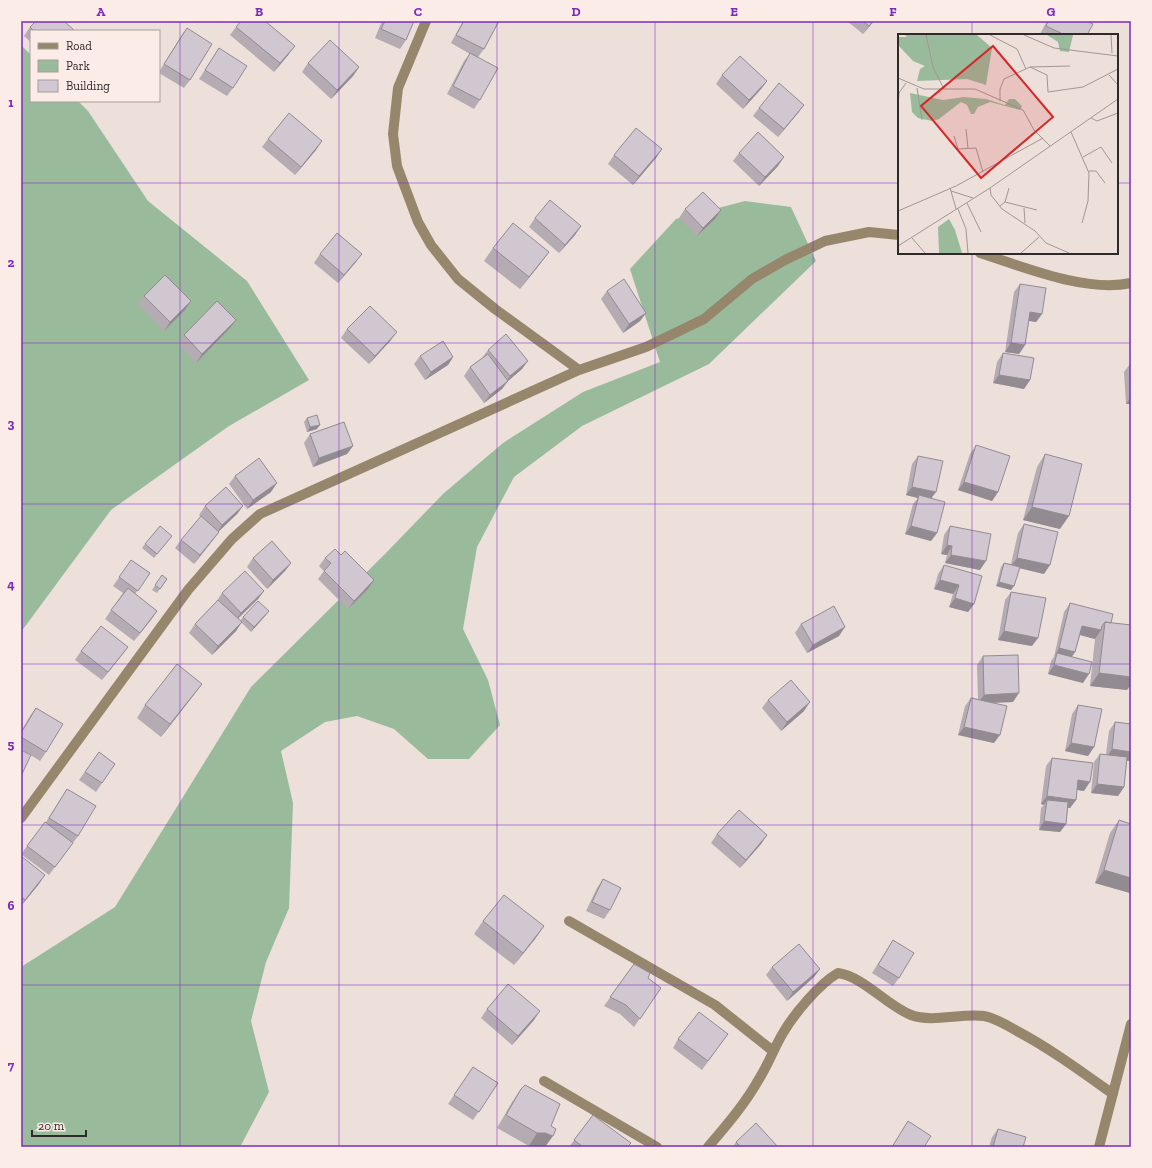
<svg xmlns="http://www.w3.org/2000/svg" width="1152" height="1168" viewBox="0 0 1152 1168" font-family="'Zilla Slab',serif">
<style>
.green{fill:#99bb9c}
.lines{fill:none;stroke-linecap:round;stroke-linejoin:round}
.minor{stroke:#96876c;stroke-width:10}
.wall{fill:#b4abb3}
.shaded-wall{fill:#928b92}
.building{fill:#d1c7d0;stroke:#928b92}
.grid{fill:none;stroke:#7b2cbf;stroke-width:1;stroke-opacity:0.55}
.inset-road{fill:none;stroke:#a19793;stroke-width:1}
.view{fill:#d62828;fill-opacity:0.15;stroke:#d62828;stroke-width:2}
.inset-edge{fill:none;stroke:#2f2a28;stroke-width:2}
.neatline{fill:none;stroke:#7b2cbf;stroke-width:1.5}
.grid-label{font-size:13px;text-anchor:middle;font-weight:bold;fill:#7b2cbf}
</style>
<rect width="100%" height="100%" fill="#eddfda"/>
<path class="green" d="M21,45L31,55V101H78L88,111L148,201L247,281L309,380L229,426L111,510L21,632Z
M745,201L791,207L816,261L709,364L582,426L514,477L477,547L463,629L488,680L500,725L469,759H428L394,729L357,716L325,722L281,751L293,803L289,908L266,962L251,1021L269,1092L240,1147H21V967L115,907L251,687L385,554L443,494L503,443L583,392L660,362L630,269L676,219Z"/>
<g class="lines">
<path class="minor" d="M426,21L398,88L393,134L397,166L418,222L431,245L458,279L495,309L579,370
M980,253C1024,267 1086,293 1131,283
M21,818L188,590L232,539L260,514L579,370L646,347L704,319L752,279L785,260L825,241L869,232L899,235
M569,921L715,1005L773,1051
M544,1081L657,1147
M708,1147C726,1126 745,1104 759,1079C768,1065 774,1048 783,1033C794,1014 819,984 838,973C864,977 886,1005 911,1015C932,1023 961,1013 984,1016C995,1018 1007,1025 1017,1031C1051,1049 1082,1072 1113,1094
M1099,1147L1131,1024"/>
</g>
<path class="wall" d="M382,21H414L406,40L400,49L375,38Z
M463,21H499L484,49L478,57L480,100L474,109L447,94L464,61L470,54L451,43Z
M847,21H874L863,34Z
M1047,21H1087V35H1042L1040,34Z
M30,27L75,31H31V42L24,36Z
M236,27L289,54L274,72L230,35Z
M187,28L190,80L184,88L159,73V72L181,36Z
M219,48L233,88L227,96L199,79Z
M308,63L359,67L353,76L331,99L302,72Z
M722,75L767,81L761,89L743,109L716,84Z
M804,105L798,113L778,137L753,116L759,108Z
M268,139L316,150L295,175L262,147Z
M662,149L656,158L633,185L608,164L614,155Z
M739,153L778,166L759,186L733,161Z
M685,209L715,219L697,236L679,218Z
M535,218L581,226L575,235L559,253L529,227Z
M493,248L549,252L540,264L520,289L484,261Z
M320,254L356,262L338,283L314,263Z
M1020,284L1042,314L1036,322L1029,321L1025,345L1019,354L1005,352L1014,292Z
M607,291L646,313L640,321L623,333L601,299Z
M144,296L191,301L185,310L164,331L138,304Z
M230,328L196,363L178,344L184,335Z
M347,329L391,340L369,364L341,338Z
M488,350L522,369L508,381L502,389L484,403L464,376L470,367L482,358Z
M1003,353L1030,380L1024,389L993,383L997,362Z
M420,356L453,357L448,365L425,380L414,364Z
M1131,363V404H1126L1124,372L1130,364Z
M307,418L317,429L307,432L304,422Z
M310,434L353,446L347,454L313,467L304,443Z
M976,445L998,492L992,501L958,490L970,454Z
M1045,454L1060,529L1023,520L1037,467Z
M918,456L932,498L937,533L931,541L905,534L913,504L918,498L906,495L912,464Z
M235,476L271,492L247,509L229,484Z
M205,506H243L237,514L219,531V532L213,540L194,564L175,548L181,540L201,517L199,515Z
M1024,524L1044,574L1019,568L1014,586L1011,590L996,586L1001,567L1004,563L1011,564L1018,533Z
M950,526L980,570L945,563L947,555L941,554L944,535Z
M169,540L154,558L142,548L145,544Z
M253,558L291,563L285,571L267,589L247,567Z
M325,558L368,589L348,609L318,579L324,571L319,566Z
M131,560L150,573L135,594L157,611L134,641L105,619L123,593L113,586Z
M944,565L974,604L968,612L949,607L953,594L934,589L938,574Z
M162,575L167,579L157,593L152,590Z
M264,591L258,599L238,619L240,621L243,617L266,615L251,632L241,622L236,631L212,655L189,633L195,624L216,602L222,593Z
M1011,592L1032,646L998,640L1005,600Z
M1070,603L1111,623L1127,690L1090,686L1095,639L1080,635L1075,652L1072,657L1083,683L1048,674L1051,661L1054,657L1064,612Z
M801,624L839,636L807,653L795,633Z
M128,647L102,680L75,660L81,651Z
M983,656L1013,702L993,703L994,743L958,735L965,706L971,698L978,699L977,665Z
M202,684L193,696L161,737L137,718L145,705Z
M768,700L804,711L781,731L762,708Z
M1078,705L1094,747L1088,756L1065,751L1072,714Z
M36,708L46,752L40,761L21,749V731L30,716Z
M1115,722L1131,724V761H1127L1124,787L1118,796L1091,793L1094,762L1100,754H1106L1109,731Z
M99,752L115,764L96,792L79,780Z
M1052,758L1084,791L1077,790L1076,800L1070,808H1068L1066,824L1060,832L1039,830L1041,808L1044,805L1041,804L1046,766Z
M67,789L78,836L49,875L21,854L46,822Z
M1119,820L1130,893L1095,883L1110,833Z
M717,834L767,835L761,844L740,868L711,843Z
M21,856L39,884L21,906Z
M603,879L610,910L604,919L586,911L597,888Z
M483,921L544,926L535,939L514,965L474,934Z
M893,940L899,978L893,986L872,973Z
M634,964L648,978L661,988L634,1027L620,1014L604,1006Z
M772,967L820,969L814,977L787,1001L766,975Z
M487,1009L534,1020L512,1045L481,1018Z
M678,1039L722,1042L702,1070L673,1048Z
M473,1067L498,1083L473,1120L448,1104Z
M521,1089L551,1126L545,1147H540L536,1146H529L497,1128L512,1102Z
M593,1115L627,1147H569Z
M998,1129L1023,1147H989L992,1137Z
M736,1142L778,1147H733Z"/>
<path class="shaded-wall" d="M873,21H874L863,34L869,26Z
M295,46L289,54L274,72L280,63Z
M359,67L353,76L331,99L337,90Z
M767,81L761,89L743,109L749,100Z
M804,105L798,113L778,137L784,129Z
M322,141L316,150L295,175L301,167Z
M662,149L656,158L633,185L639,176Z
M784,157L778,166L759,186L765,177Z
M721,210L715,219L697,236L703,228Z
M581,226L575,235L559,253L565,245Z
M549,252L540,264L520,289L529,277Z
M362,254L356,262L338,283L344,275Z
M191,301L185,310L164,331L170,322Z
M1030,312L1042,314L1036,322L1024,320Z
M646,313L640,321L623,333L629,324Z
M236,320L230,328L196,363L202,354Z
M397,332L391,340L369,364L375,356Z
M1011,343L1025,345L1019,354L1005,352Z
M453,357L448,365L425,380L431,372Z
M528,361L522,369L508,381L502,389L484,403L490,395L505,384L510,376Z
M999,375L1030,380L1024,389L993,383Z
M1131,397V404H1126Z
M320,425L317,429L307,432L310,427Z
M353,446L347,454L313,467L319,458Z
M964,482L998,492L992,501L958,490Z
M277,483L271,492L247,509L253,500Z
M912,487L936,492L930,500L919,495L918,498L906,495Z
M243,506L237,514L216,534L222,525Z
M1032,507L1069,516L1060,529L1023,520Z
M911,526L937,533L931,541L905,534Z
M219,532L213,540L194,564L200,555Z
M947,545L952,546L947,555L941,554Z
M951,555L986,561L980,570L945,563Z
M1017,558L1050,565L1044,574L1011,566Z
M291,563L285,571L267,589L273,580Z
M374,580L368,589L348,609L354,601Z
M940,580L959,585L953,594L934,589Z
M999,582L1014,586L1011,590L996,586Z
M264,591L258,599L235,621L241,613Z
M955,598L974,604L968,612L949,607Z
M157,611L151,620L134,641L140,633Z
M269,611L266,615L251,632L254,627Z
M242,622L236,631L212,655L218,646Z
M1082,626L1101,630L1095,639L1076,634Z
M845,627L839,636L807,653L813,645Z
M1004,631L1038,638L1032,646L998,640Z
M128,647L122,655L102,680L108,672Z
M1059,648L1075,652L1069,660L1057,653L1054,657Z
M1054,665L1089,674L1083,683L1048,674Z
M1099,673L1131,677V685L1127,690L1090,686Z
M202,684L193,696L161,737L170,724Z
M1019,693L1013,702L978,703L984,695Z
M810,702L804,711L781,731L787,722Z
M964,727L1000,735L994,743L958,735Z
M1071,743L1094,747L1088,756L1065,751Z
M1112,749L1131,752V761L1106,758Z
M1078,780L1090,782L1084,791L1072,789Z
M1097,784L1124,787L1118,796L1091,793Z
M1047,796L1076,800L1070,808L1047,805V800L1044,805L1041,804Z
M1044,821L1066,824L1060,832L1039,830Z
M767,835L761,844L740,868L746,860Z
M1104,870L1131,878V892L1130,893L1095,883Z
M45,875L39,884L21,906L25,900Z
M544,926L535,939L514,965L523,953Z
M820,969L814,977L787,1001L793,992Z
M540,1011L534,1020L512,1045L518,1036Z
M537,1133H545L553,1136L545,1147H540L536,1146H529Z"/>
<path class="building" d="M36,21H64L75,31H34L30,27Z
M241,21H265L295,46L280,63L236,27Z
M385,21H414L406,40L381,29Z
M464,21H499L484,49L456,35Z
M863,21H873L869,26Z
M1048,21H1087L1093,24L1087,35H1065L1046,26Z
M187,28L212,44L190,80L164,64Z
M330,40L359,67L337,90L308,63Z
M219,48L247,66L233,88L205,70Z
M470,53L498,68L480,100L453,86Z
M740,56L767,81L749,100L722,75Z
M779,83L804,105L784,129L759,108Z
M289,113L322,141L301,167L268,139Z
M636,128L662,149L639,176L614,155Z
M758,132L784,157L765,177L739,153Z
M703,192L721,210L703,228L685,209Z
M550,200L581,226L565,245L535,218Z
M513,223L549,252L529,277L493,248Z
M337,233L362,254L344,275L320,254Z
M165,275L191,301L170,322L144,296Z
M624,279L646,313L629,324L607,291Z
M1020,284L1046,288L1042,314L1030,312L1025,345L1011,343Z
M217,301L236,320L202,354L184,335Z
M370,306L397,332L375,356L347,329Z
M506,334L528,361L510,376L488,350Z
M443,341L453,357L431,372L420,356Z
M1003,353L1034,358L1030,380L999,375Z
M488,354L508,381L490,395L470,367Z
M1131,363V383L1130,364Z
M317,415L320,425L310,427L307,418Z
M344,422L353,446L319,458L310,434Z
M976,445L1010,456L998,492L964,482Z
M1045,454L1082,464L1069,516L1032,507Z
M918,456L943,461L936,492L912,487Z
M259,458L277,483L253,500L235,476Z
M226,487L243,506L222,525L205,506Z
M919,495L945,502L937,533L911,526Z
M201,516L219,532L200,555L181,540Z
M1024,524L1058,532L1050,565L1017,558Z
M160,526L172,536L157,554L145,544Z
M950,526L991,534L986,561L951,555L952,546L947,545Z
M272,541L291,563L273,580L253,558Z
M335,549L341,555L345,551L374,580L354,601L324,571L331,563L325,558Z
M131,560L150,573L138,591L119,577Z
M1004,563L1020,567L1014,586L999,582Z
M944,565L982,576L974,604L955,598L959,585L940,580Z
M245,571L264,591L241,613L222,593Z
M162,575L167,579L160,589L155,585Z
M128,588L157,611L140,633L111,610Z
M1011,592L1046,598L1038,638L1004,631Z
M218,600L242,622L218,646L195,624Z
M258,601L269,611L254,627L243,617Z
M1070,603L1113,614L1111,623L1105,622L1102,626L1101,630L1082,626L1075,652L1059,648Z
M834,606L845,627L813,645L801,624Z
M1105,622L1131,625V677L1099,673Z
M101,626L128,647L108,672L81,651Z
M1057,653L1092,662L1089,674L1054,665Z
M1018,655L1019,693L984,695L983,656Z
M177,664L202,684L170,724L145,705Z
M791,680L810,702L787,722L768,700Z
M971,698L1007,706L1000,735L964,727Z
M1078,705L1102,709L1094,747L1071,743Z
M36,708L63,724L46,752L21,737V733Z
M1115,722L1131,724V752L1112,749Z
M21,750L31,755L21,776Z
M99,752L115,764L102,783L85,772Z
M1100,754L1127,757L1124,787L1097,784Z
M1052,758L1093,763L1090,782L1078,780L1076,800L1047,796Z
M67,789L96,806L78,836L49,818Z
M1047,800L1068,802L1066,824L1044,821Z
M739,810L767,835L746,860L717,834Z
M1119,820L1131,824V878L1104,870Z
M45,822L73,843L55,867L27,846Z
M21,856L45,875L25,900L21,896Z
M603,879L621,888L610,910L592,902Z
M504,895L544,926L523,953L483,921Z
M893,940L914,953L899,978L878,965Z
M799,944L820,969L793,992L772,967Z
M634,964L650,973L648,978L661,988L640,1019L626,1005L610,997Z
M508,984L540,1011L518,1036L487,1009Z
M699,1012L728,1034L708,1061L678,1039Z
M473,1067L498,1083L479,1112L454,1095Z
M525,1085L560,1104L551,1126L556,1129L553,1136L545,1133H537L506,1115L521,1089Z
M593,1115L631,1143L627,1147H583L574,1140Z
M908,1121L931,1136L924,1147H892Z
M756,1123L778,1147H741L736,1142Z
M998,1129L1026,1137L1023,1147H993Z"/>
<path class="grid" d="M180,21V1147M339,21V1147M497,21V1147M655,21V1147M813,21V1147M972,21V35M21,183H899M1117,183H1131M972,253V1147M21,343H1131M21,504H1131M21,664H1131M21,825H1131M21,985H1131"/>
<g transform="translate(898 34)">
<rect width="220" height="220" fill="#eddfda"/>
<path d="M7,1H79L94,14L88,51L69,45L19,47L22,35L27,32L15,27L0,11V3H9ZM149,1H175L171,18L162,17L160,8ZM12,59L45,66L66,63L88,65L107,71L111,65H117L124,72L122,76L92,68L80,73L76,80H73L69,71L63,68L41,85L34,87L20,84L14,78ZM51,185L57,196L64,219H41L40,193Z" fill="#99bb9c"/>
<path class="inset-road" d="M28,1L35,33L46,55M92,1L119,15L128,35M126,1L156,14L220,22M213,1L214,19M132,33L172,32M211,41L220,51M0,44L26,55H77L125,76L136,96L152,112M19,54L24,86M102,67V55L106,45L132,33L149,41L150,58L185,53L220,35M0,71L1,59L8,49M193,84L199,87L220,79M68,95L70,114M173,98L191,139L190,167L184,189M56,102L60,115L78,114L85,138M185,123L203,113L214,129M191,137H198L207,149M52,154L53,157L75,164M92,154L93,161L104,175L137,197L148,209L171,219M53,157L58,175M107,168L139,176M69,169L83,198M102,172L107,168L111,154M126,174L127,189M60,175L68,195L70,219M0,177L58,152L145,104M14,204L27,219M0,212L92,154L220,65M123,219L141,203"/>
<path class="view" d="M95,12L155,83L83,144L23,72Z"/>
<rect width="220" height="220" class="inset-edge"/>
</g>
<rect width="1152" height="1168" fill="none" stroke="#fbece7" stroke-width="44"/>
<rect x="30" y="30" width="130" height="72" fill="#fbece7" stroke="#a99e9b"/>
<rect x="38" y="43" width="20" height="6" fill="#96876c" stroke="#a99e9b"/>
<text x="66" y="50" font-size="12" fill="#2f2a28">Road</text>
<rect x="38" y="60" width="20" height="12" fill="#99bb9c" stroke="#a99e9b"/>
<text x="66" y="70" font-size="12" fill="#2f2a28">Park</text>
<rect x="38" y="80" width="20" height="12" fill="#d1c7d0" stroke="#a99e9b"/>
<text x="66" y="90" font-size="12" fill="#2f2a28">Building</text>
<path d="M32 1130v6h54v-6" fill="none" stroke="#2f2a28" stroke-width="2"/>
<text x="38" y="1130" font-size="12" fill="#2f2a28" stroke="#fbece7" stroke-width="3" paint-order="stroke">20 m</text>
<rect x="22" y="22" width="1108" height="1124" class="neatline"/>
<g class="grid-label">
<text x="101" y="16">A</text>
<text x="259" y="16">B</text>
<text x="418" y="16">C</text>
<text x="576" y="16">D</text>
<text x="734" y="16">E</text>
<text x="893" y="16">F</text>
<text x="1051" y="16">G</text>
<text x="11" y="107">1</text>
<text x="11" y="267">2</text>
<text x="11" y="428">3</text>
<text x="11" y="589">4</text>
<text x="11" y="749">5</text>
<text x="11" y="910">6</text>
<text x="11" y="1070">7</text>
</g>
</svg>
